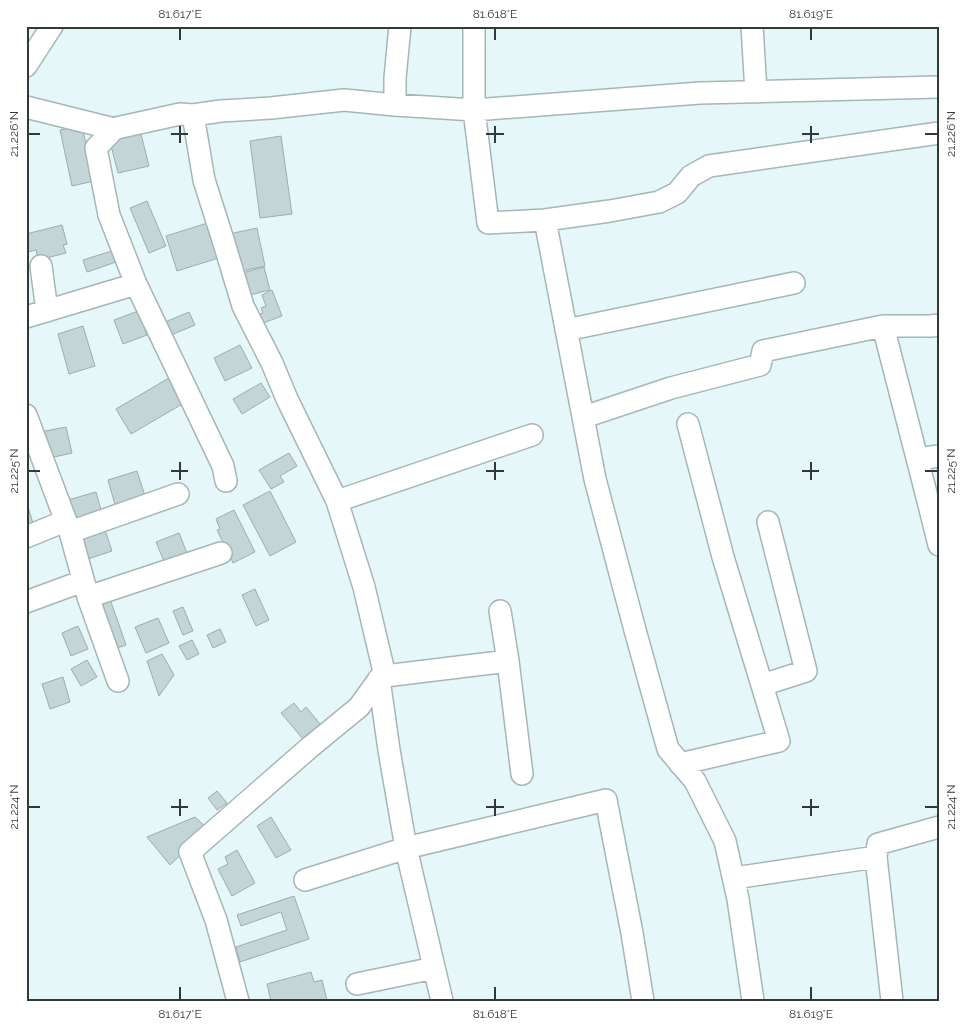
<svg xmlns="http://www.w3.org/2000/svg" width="965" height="1027" viewBox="0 0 965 1027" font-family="Raleway,sans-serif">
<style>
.building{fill:#c3d5d7;stroke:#9cacaf}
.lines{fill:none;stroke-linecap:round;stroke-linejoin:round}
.minor-casing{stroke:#a5b6b9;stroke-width:24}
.minor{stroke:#fff;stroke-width:21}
.ticks{fill:none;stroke:#32393a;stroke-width:2}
.neatline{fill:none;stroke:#32393a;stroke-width:2}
.ticks-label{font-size:12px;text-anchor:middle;fill:#32393a}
</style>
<rect width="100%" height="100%" fill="#e5f7f9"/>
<path class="building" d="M82,126L94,181L72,186L60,130Z
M140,130L149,166L118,173L109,138Z
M281,136L292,214L260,218L250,141Z
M147,201L166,246L149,253L130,208Z
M214,221L225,256L177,271L166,236Z
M62,225L67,244L63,245L66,253L38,260L36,250L28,252L26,246V234Z
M257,228L265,266L238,272L229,234Z
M115,250L119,261L87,272L83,260Z
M264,267L270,290L245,296L239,274Z
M272,290L282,316L258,325L255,316L263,313L261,308L266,306L262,295Z
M138,311L147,335L123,344L114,320Z
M189,312L195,325L164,338L158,325Z
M83,326L95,366L69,374L58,334Z
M240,345L252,368L225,381L214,358Z
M169,378L184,403L131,434L116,409Z
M261,383L270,397L242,414L233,399Z
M66,427L72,453L45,459L40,432Z
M289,453L297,466L280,476L284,482L271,489L259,470Z
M137,471L146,499L116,508L108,480Z
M270,491L296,542L270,556L243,505Z
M96,492L103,517L75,526L68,500Z
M26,501L33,523L26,525Z
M234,510L255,552L233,563L217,530L220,529L216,519Z
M104,527L112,551L85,560L77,536Z
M179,533L189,558L166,566L156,542Z
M255,589L269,620L256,626L242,595Z
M110,599L126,645L111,650L95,603Z
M183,607L193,631L183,635L173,611Z
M158,618L169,643L146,653L135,627Z
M78,626L88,649L71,656L62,633Z
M220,629L226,642L213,648L207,635Z
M192,640L199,654L187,660L179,646Z
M162,654L174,675L159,696L147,661Z
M87,660L97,677L81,686L71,669Z
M63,677L70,702L50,709L42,684Z
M294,703L301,712L306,707L321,725L303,739L281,713Z
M217,791L227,803L217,810L208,798Z
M195,817L208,829L170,865L147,837Z
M271,817L291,850L276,858L257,826Z
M237,850L255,883L232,896L218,869L228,864L225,857Z
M294,896L309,939L240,962L236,947L287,930L281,912L241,926L237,915Z
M311,972L314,982L322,980L327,1000L322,1001H271L267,984Z"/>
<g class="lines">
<defs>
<path id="minor" d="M474,26V110L488,223L545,220L610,211L659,202L677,193L691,176L709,166L939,133
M752,26L756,92
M26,66L52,26
M395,105V78L400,26
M26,107L114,129L96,148L109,215L136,284L223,466L226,481
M193,115L204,180L224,243L243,306L272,363L287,399L337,501L364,587L385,676L379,679L389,750L406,848L442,1001
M112,129L180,114L193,115L221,111L271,108L344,100L395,105L474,110L700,93L939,87
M545,220L595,479L635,630L668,749L695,781L725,841L738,899L753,1001
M41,266L47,311
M26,317L136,284
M883,326L927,497L939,545
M566,330L794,283
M26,415L70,532L88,597L118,681
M584,417L671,388L760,365L763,351L883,326H931L939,325
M918,459L939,456
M337,501L532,435
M70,532L178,494
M26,537L65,521
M88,597L221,553
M26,602L83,581
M500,611L508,661L522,774
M385,676L508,661
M762,685L806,671L768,522
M680,764L779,741L723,557L688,424
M734,878L876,857
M305,880L406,848L606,800L632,933L643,1001
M357,984L434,968
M238,1001L216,920L190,852L309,748L359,707L379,679
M892,1001L876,857L878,844L939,827"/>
</defs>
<use href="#minor" class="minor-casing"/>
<use href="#minor" class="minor"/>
</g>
<path class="ticks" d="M180,28V40M495,28V40M811,28V40M180,126V143M495,126V143M811,126V143M28,134H40M171,134H188M486,134H504M802,134H819M925,134H938M180,462V480M495,462V480M811,462V480M28,471H40M171,471H188M486,471H504M802,471H819M925,471H938M180,799V816M495,799V816M811,799V816M28,807H40M171,807H188M486,807H504M802,807H819M925,807H938M180,987V1000M495,987V1000M811,987V1000"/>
<rect width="965" height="1027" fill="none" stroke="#ffffff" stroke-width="55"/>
<rect x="28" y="28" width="910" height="972" class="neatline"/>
<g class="ticks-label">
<text x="180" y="18">81.617°E</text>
<text x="495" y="18">81.618°E</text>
<text x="811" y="18">81.619°E</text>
<text transform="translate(14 134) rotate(-90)" y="4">21.226°N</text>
<text transform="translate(951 134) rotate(-90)" y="4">21.226°N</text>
<text transform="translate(14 471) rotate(-90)" y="4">21.225°N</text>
<text transform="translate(951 471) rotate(-90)" y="4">21.225°N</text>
<text transform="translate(14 807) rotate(-90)" y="4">21.224°N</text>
<text transform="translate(951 807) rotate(-90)" y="4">21.224°N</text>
<text x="180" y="1018">81.617°E</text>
<text x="495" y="1018">81.618°E</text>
<text x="811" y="1018">81.619°E</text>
</g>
</svg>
